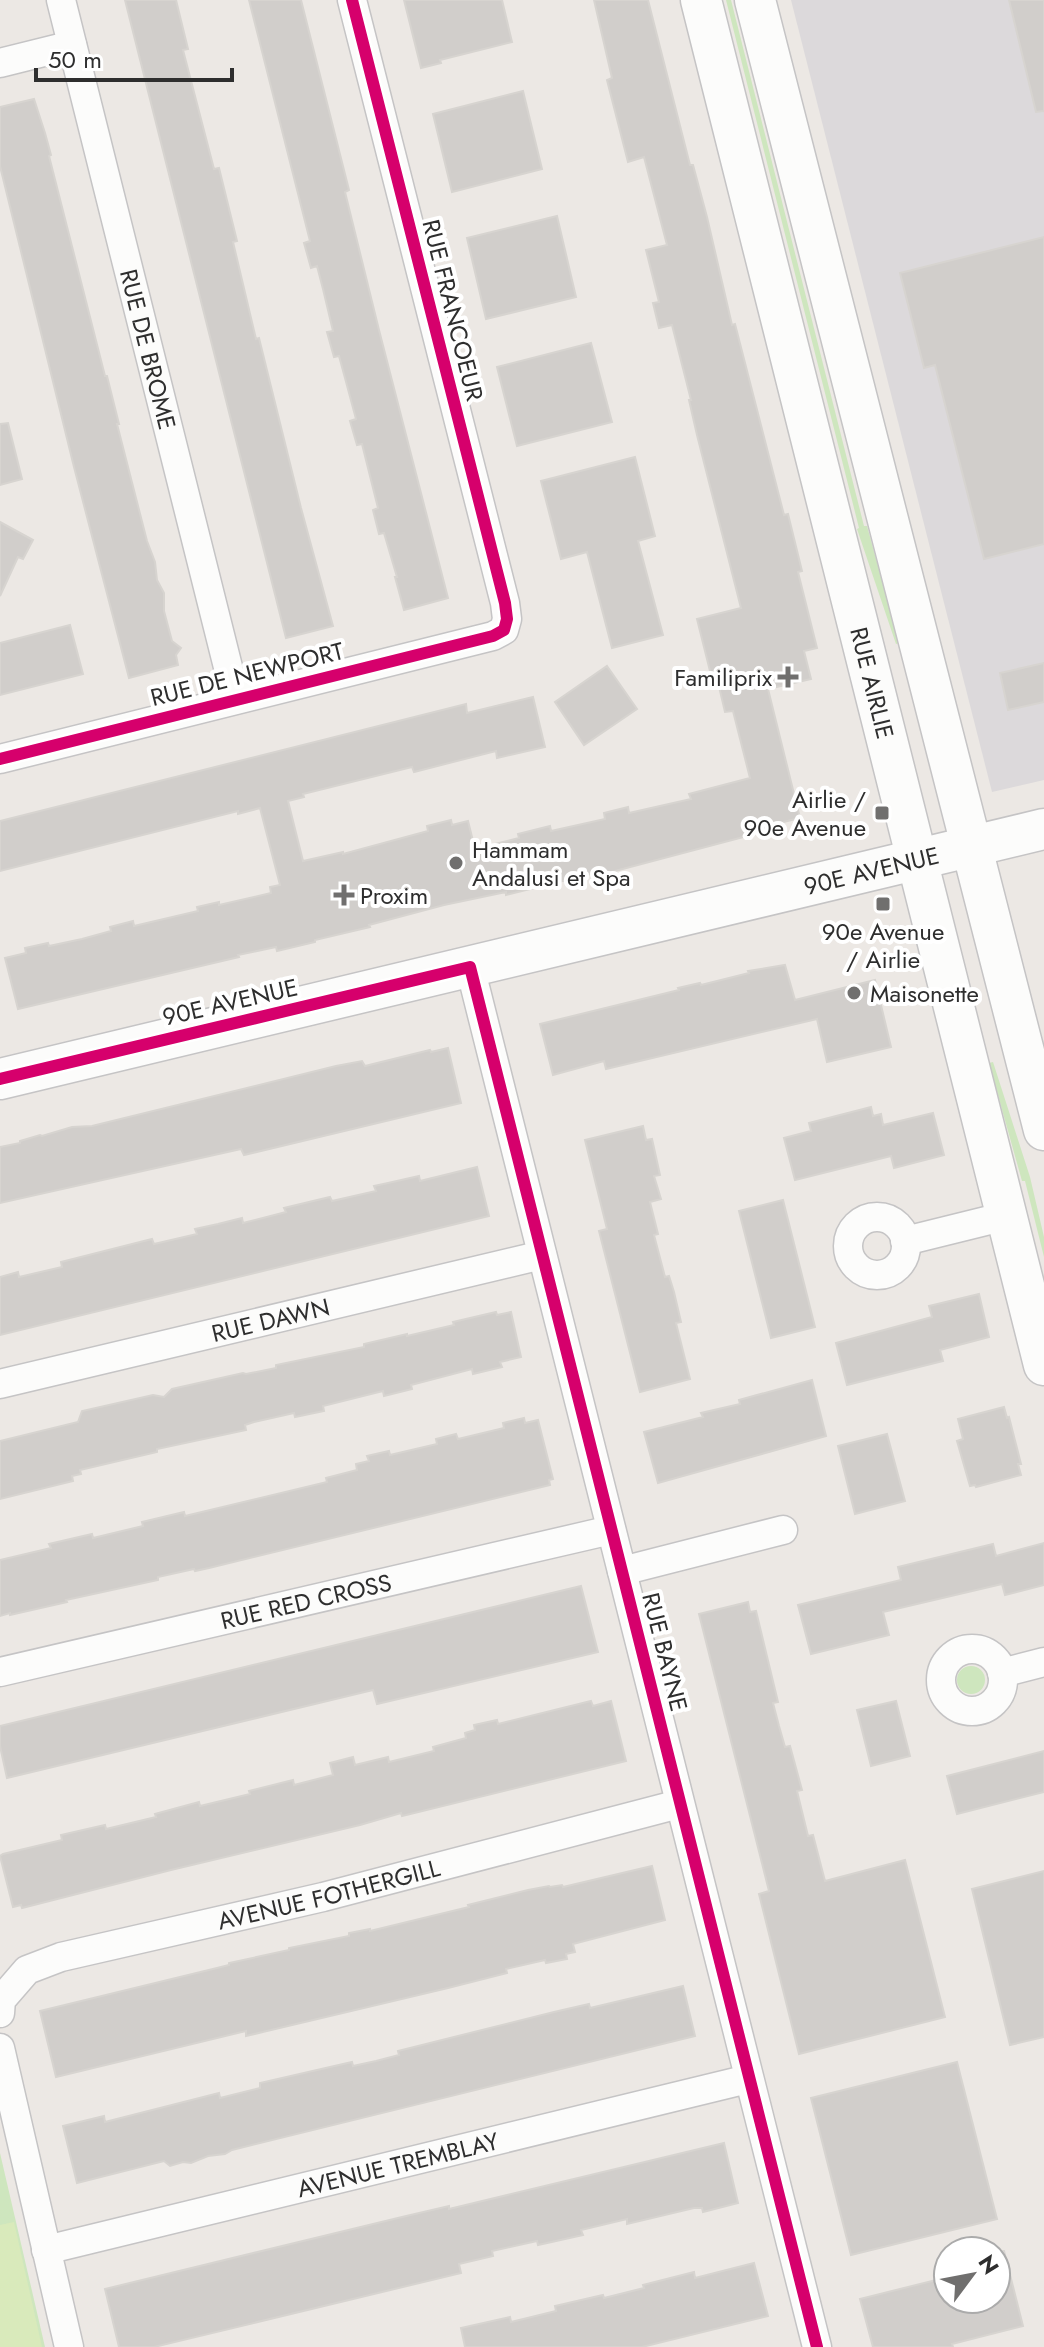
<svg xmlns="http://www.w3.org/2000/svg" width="1044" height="2347" viewBox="0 0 1044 2347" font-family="Jost,sans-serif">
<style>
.industrial{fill:#dcd9db}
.green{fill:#cee6be}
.pitch{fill:#d9eabb}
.building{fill:#d1cecb;stroke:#d7d4d0;stroke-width:2}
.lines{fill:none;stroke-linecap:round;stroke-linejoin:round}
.street-casing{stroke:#c5c4c5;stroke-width:31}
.secondary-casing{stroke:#c5c4c5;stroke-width:43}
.street{stroke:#fcfcfb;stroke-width:28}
.secondary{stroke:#fcfcfb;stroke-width:40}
.cycleway-casing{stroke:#fff;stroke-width:17}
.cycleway{stroke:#d6006c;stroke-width:12}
.poi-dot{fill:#706f6e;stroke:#fff;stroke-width:3}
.labels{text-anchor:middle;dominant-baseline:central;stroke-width:8;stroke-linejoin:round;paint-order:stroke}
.street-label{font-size:24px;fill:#2e2e2e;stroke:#fff}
.poi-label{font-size:24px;fill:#2e2e2e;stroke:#fff;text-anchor:start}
</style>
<rect width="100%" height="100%" fill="#ece8e4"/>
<path class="industrial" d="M791,0H1044V780L992,792Z"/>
<path class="green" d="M726,0H731L864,526H867L899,643L896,644L857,529L859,528Z
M993,1062L1030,1177L1044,1237V1257L1025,1181H1022L989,1063Z
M957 1680a14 14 0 1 1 28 0a14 14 0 1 1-28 0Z
M0,2153L45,2347H0Z"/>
<path class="pitch" d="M14,2222L42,2347H0V2225Z"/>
<path class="building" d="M125,0H176L188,49L183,50L214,169L219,168L237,241L233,242L256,339L259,338L301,508L333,626L286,638Z
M249,0H301L349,190L345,192L379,330L448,598L404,610L395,577H397L384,533L379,534L373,510L378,508L362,444L357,445L350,421L356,419L345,378L339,356L334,357L327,332L333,331L323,289L317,266L311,268L304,243L310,241Z
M404,0H502L512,42L440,60L441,63L421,68Z
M594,0H648L690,165H693L707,217L732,325L735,324L784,515L788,514L802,571L798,572L817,648L804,651L811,679L768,689L800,818L750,830L751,835L600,875L599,872L506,895V892L444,905L369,925L370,927L315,940V942L277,951L276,947L238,955L239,957L18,1009L5,958L26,953L25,948L48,943L49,946L82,939L111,931L110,927L133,921L134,926L198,911L197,907L219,902V905L271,893L270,887L280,885L260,808L238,814V811L0,871V821L466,704L467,713L533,697L545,747L497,758L496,751L414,772L412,767L303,794L304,797L288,801L303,861L343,852V854L428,831L427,826L451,820L452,825L468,821L475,849L519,838L518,834L550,826L551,831L605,819L604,813L628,807L629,813L691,799L689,794L750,778L733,711L725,712L716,674L711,675L697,619L741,608L697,435L689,400H691L672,325L659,328L653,303L659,302L646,250L667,245L644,157L628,162L607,80L612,78Z
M1009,0H1044V111L1036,112Z
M523,91L542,169L452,192L433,114Z
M34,99L45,133L51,155L49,156L105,376H107L119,424H117L147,541L155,562L157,580L164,593V611L172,641L181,648L176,655L178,665L129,678L74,467L0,166V107Z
M557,216L576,297L486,319L467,238Z
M1044,237V544L984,559L935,365L924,368L900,273Z
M591,343L612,422L517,446L497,367Z
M8,423L22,479L0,485V424Z
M635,457L655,536L638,541L663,635L612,648L587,552L561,559L541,481Z
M0,522L33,540L23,559L18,557L0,596Z
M70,625L83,674L0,695V643Z
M1044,663V702L1008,710L1000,673Z
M607,666L637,709L584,745L555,702Z
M785,965L795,1000L875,980L891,1047L827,1062L817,1019L606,1069L604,1061L553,1075L540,1024L679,990L678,988L700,983L701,985L749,973L748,971Z
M448,1048L461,1103L244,1155L241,1149L0,1203V1147L20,1143V1141L40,1135L42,1136L72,1127L92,1126L336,1066L362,1061L365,1066L430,1050L431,1052Z
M871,1107L873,1116L881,1114L883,1125L933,1113L944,1155L894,1168L891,1156L795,1180L784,1138L811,1131L809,1123Z
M643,1126L646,1140L652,1139L660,1175L654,1176L661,1199L650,1202L658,1234L654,1235L665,1277L669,1276L674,1292L681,1322L676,1323L690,1379L640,1392L599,1231L607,1229L585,1140Z
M477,1167L489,1216L0,1335V1277L18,1272L19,1277L62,1267L61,1262L152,1239L154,1244L197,1234L195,1229L218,1224L242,1218L243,1223L286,1212L284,1208L330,1197L332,1201L376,1191L374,1186L388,1183L419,1176L420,1181Z
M783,1200L815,1327L771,1338L739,1211Z
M979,1294L989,1337L940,1350L943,1361L847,1385L836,1343L932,1317L929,1306Z
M496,1312L497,1315L511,1312L521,1357L500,1362L502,1367L473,1374L472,1369L411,1385L412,1389L384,1396L383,1391L323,1406L324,1411L295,1417L294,1413L254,1422L245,1425L246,1430L157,1449V1452L80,1470L81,1474L72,1476L73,1481L0,1499V1441L78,1422L82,1411L153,1395L164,1397L172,1389L243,1373L246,1374L276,1368V1365L364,1347V1344L407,1334V1336L454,1325L453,1322Z
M812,1380L826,1436L658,1483L644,1432L703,1417L701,1413L740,1404L739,1400Z
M1004,1407L1007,1418L1009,1417L1021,1464H1018L1021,1475L976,1487L975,1485L970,1486L957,1441L963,1439L958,1419Z
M524,1418L525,1423L538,1420L553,1479L549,1480L550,1485L209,1568L195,1571L194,1569L158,1577V1580L66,1600L67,1602L10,1615V1613L0,1616V1560L51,1548L49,1544L92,1534L93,1538L143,1526L142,1522L184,1512L185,1516L327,1482L326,1478L357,1470L356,1464L369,1461L367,1456L389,1451L390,1455L437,1444L436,1439L456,1434L458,1439L504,1428L503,1423Z
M887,1434L905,1501L855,1514L838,1446Z
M1044,1543V1585L1005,1595L1002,1584L883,1612L889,1635L811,1654L798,1605L901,1580L898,1567L993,1544L996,1556Z
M581,1586L598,1652L377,1704L373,1690L7,1778L0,1746V1726Z
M748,1602L750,1612L756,1611L778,1702L773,1703L779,1726L785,1747L790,1746L802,1790L797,1791L808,1836L813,1835L825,1881L905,1860L945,2017L799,2054L759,1894L769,1891L699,1614Z
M591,1701L593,1706L611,1701L626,1761L402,1816L401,1813L360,1825L171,1870L22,1908L21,1905L13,1907L0,1856L3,1854L62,1840L61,1835L105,1825L106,1829L156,1817L155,1814L199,1802L200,1806L250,1794L249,1791L293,1780L294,1785L333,1775L330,1763L353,1757L355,1765L388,1757L389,1762L434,1751L433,1747L466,1738L465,1733L475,1730L474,1725L497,1720L498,1724Z
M896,1701L910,1756L871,1766L857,1710Z
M1044,1751V1792L957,1814L947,1776Z
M652,1866L665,1920L573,1944L575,1952L566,1954L567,1959L546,1963L545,1960L506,1969L507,1973L448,1988L246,2036V2031L56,2077L40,2011L217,1968L229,1965V1963L289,1950V1948L349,1936V1933L370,1929V1931L469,1907L468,1905L528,1890L549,1886L550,1887L562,1885L563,1887Z
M1044,1871V2037L1010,2045L972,1889Z
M683,1986L695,2036L232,2150L225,2154L208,2156L191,2163L183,2162L170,2166L164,2161L77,2183L63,2126L104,2116L105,2122L219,2093L220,2098L260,2088V2083L352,2062L353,2066L376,2061L399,2055L398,2051L554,2012L589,2004L590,2008Z
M957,2062L997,2219L851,2255L811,2098Z
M724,2143L738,2203L703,2212L702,2208H694L627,2224V2219L581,2230L583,2235L538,2245L537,2241L492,2251L493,2256L459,2264L461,2273L154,2347H119L105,2289L402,2217L449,2206V2209Z
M1004,2251L1023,2326L952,2344L953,2347H873L860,2299L948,2277V2299H996V2252Z
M754,2263L768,2316L642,2347H465L461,2328L510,2317L511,2322L556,2311L555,2306L603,2295L604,2298L644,2288L643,2285L694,2272L695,2278Z"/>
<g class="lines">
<defs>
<g id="street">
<path id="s1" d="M61,0L236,699"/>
<path d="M0,63L72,45"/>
<path d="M0,759L493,636L504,630L507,619L505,603L352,0"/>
<path d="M470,967L817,2347"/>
<circle cx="877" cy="1246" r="29"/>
<path d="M905,1241L1006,1216"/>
<path id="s2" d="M0,1384L542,1255"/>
<path d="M622,1571L783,1530"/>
<circle cx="972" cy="1680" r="31"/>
<path id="s3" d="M0,1672L611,1530"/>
<path d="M1002,1673L1044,1662"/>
<path id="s4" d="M0,2013L1,2000L27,1970L61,1957L323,1897L679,1804"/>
<path d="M0,2048L69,2347"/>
<path id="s5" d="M46,2250L748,2079"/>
</g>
<g id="secondary">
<path id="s6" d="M701,0L1044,1365"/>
<path d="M755,0L1044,1130"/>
<path id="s7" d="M0,1079L1044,829"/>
</g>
</defs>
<use href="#street" class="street-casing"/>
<use href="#secondary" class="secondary-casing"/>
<use href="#street" class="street"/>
<use href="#secondary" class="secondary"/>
<defs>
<path id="cycleway" d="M0,759L493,636L504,630L507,619L505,603L352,0
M0,1079L470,967L817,2347"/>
</defs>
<use href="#cycleway" class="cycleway-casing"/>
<use href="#cycleway" class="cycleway"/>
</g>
<g class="poi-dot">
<path d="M784 665h8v8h8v8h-8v8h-8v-8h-8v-8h8z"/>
<rect x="874" y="805" width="16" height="16" rx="4"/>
<circle cx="456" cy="863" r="8"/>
<path d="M340 883h8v8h8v8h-8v8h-8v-8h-8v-8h8z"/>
<rect x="875" y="896" width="16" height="16" rx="4"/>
<circle cx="854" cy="993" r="8"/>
</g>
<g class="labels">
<g class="street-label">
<text transform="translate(453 310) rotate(76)">RUE FRANCOEUR</text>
<text stroke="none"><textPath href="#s1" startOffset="360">RUE DE BROME</textPath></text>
<text transform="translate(247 674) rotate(-14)">RUE DE NEWPORT</text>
<text stroke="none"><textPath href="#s6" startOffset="704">RUE AIRLIE</textPath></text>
<text stroke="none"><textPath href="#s7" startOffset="896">90E AVENUE</textPath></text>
<text transform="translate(230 1002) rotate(-13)">90E AVENUE</text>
<text stroke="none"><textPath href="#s2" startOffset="278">RUE DAWN</textPath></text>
<text stroke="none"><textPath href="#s3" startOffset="314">RUE RED CROSS</textPath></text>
<text transform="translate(665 1652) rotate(76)">RUE BAYNE</text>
<text stroke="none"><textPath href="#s4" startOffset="364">AVENUE FOTHERGILL</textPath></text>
<text stroke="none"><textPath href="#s5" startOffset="362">AVENUE TREMBLAY</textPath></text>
</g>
<g class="poi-label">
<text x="772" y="677" text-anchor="end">Familiprix</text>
<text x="866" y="799" text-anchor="end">Airlie /<tspan x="866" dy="28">90e Avenue</tspan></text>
<text x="472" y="849">Hammam<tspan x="472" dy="28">Andalusi et Spa</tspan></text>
<text x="360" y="895">Proxim</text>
<text x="883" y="931" text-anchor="middle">90e Avenue<tspan x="883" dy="28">/ Airlie</tspan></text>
<text x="870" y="993">Maisonette</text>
</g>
</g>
<g transform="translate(972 2275) rotate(58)"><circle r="38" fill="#ffffff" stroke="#ababab" stroke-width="2"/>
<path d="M0-6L14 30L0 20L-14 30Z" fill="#706f6e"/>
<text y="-12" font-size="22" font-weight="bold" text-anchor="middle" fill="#2e2e2e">N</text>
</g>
<path d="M36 68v12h196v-12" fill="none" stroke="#2e2e2e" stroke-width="4"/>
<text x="48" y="68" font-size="24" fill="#2e2e2e" stroke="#ffffff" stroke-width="6" paint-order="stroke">50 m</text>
</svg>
